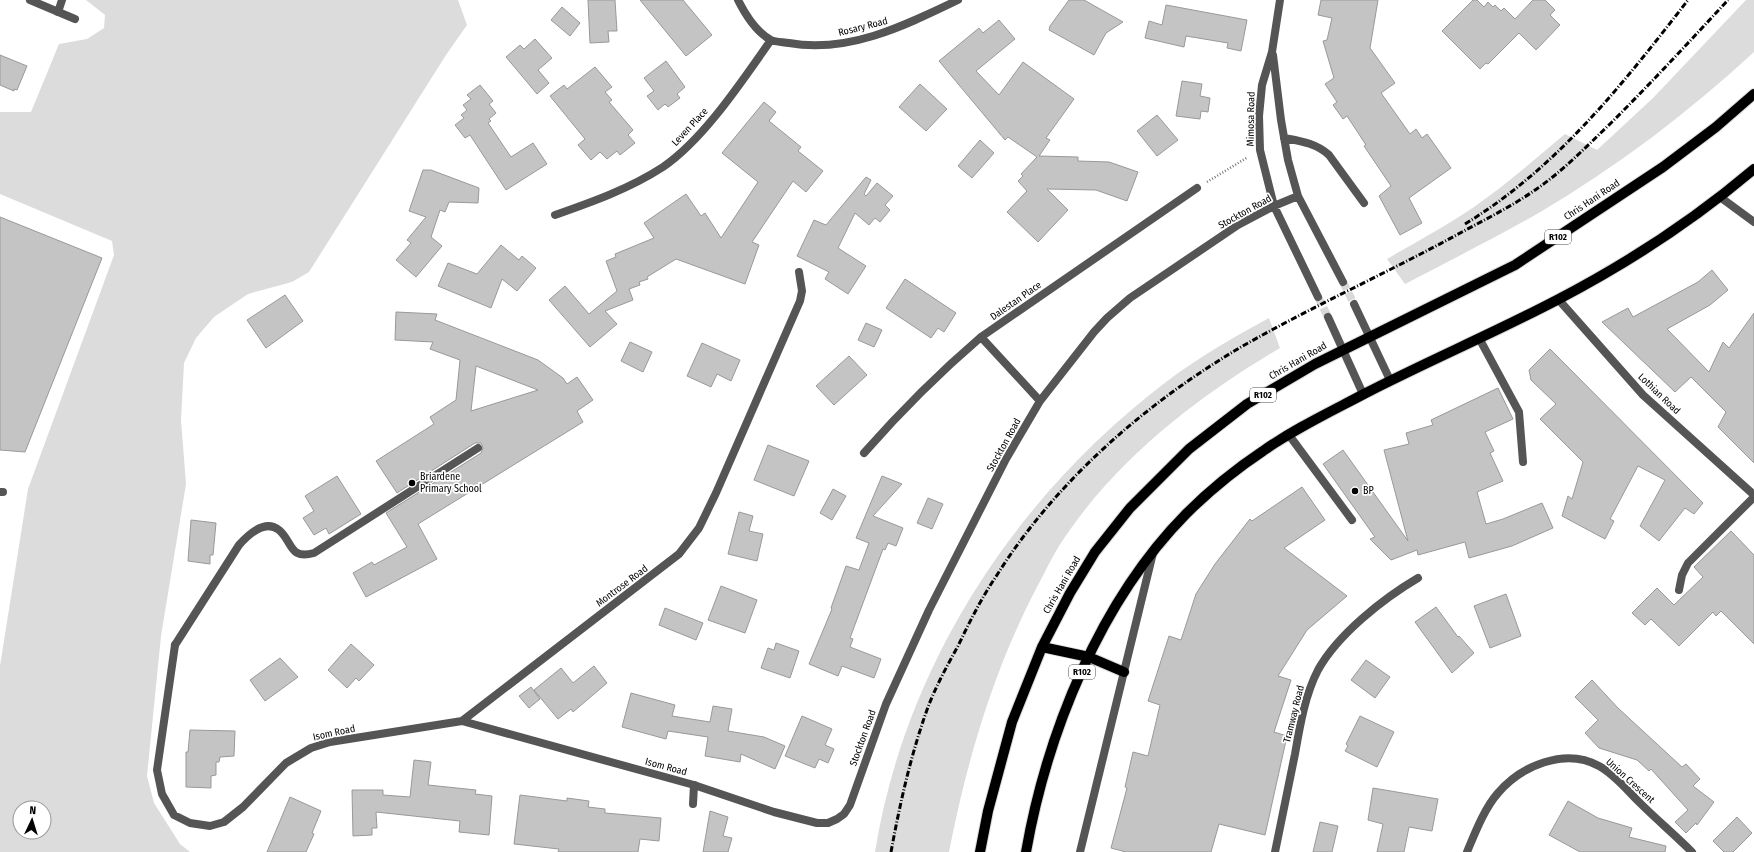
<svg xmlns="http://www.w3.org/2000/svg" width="1754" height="852" viewBox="0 0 1754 852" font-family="'Fira Sans Condensed',sans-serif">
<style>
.green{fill:#dcdcdc;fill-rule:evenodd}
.building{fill:#c4c4c4;stroke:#999;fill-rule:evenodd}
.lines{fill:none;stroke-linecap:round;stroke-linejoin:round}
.street-tunnel{stroke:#d9d9d9;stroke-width:8;stroke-dasharray:8 4;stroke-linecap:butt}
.primary-casing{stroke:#dbdbdb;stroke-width:12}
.path{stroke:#777;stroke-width:2.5;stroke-dasharray:1 2;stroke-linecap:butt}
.lane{stroke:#555;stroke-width:8}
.street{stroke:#555;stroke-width:8}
.primary{stroke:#000;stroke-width:10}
.rail{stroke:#000;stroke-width:3;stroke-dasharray:6 2 1 2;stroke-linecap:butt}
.poi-dot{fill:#000;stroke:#fff;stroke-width:1.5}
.labels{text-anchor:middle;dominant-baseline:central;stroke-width:3.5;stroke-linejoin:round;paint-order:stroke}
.shield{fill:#fff;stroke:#4c4c4c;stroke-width:1}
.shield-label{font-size:9px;font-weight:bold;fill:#000}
.street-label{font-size:10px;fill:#000;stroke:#fff}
.poi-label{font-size:10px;fill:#000;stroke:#fff;text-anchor:start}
</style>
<rect width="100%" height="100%" fill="#fff"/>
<path class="green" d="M86,0H458L467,25L446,55L309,272L292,282L248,294L214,317L196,338L184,363L181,420L186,484L161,636L147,776L154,803L180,844L190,852H0V666L28,489L114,255L112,241L0,194V112H31L59,44L87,39L104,28L105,15ZM20,808H44V832H20Z
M1746,0H1754V52C1689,112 1618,166 1542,211C1497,237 1451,260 1405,284L1387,259C1416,242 1446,226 1474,207C1506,185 1535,159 1565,134L1597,150L1653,98Z
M1269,318L1280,348C1195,398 1113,462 1059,546C1051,559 1044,574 1037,587C993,671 967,760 949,852H875C905,664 1017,495 1166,382C1199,357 1234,337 1269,318Z"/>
<path class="building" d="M588,0H615L617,31H608L609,42L590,43Z
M640,0H683L712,35L686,56Z
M1069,0H1084L1123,22L1106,33L1094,55L1049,30L1050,26Z
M1321,0H1378L1370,48L1395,83L1381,93L1410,134L1416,129L1422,138L1427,134L1451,168L1409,198L1422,223L1400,235L1379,196L1391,186L1364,146L1366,145L1347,116L1343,119L1333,105L1337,102L1325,84L1334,78L1323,41L1327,40L1332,18L1318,15Z
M1473,0H1477L1484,7L1488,2L1493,7L1495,5L1501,11L1504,8L1515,19L1533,0H1545L1555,10L1550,15L1560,25L1536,50L1519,33L1488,64L1486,63L1480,69L1442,31Z
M1166,5L1247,20L1241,51L1227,48L1228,43L1186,36L1184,47L1145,38L1149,21L1162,25Z
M562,7L580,23L570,36L551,20Z
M999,20L1015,39L976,71L999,95L1023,62L1074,99L1046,138L1050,140L1039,156L1078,157V161L1109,162L1138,172L1127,201L1096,190L1047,189L1068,210L1038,242L1007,212L1027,191L1018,181L1023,176L1021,174L1037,157L1008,137L1005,140L939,61L979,28L983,33Z
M535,39L552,58L538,70L549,83L537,94L506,57L520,45L524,49Z
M0,55L27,66L17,90L14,89V91L0,85Z
M666,61L685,87L677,94L680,98L668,107L665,104L658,110L647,96L654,91L644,78Z
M595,67L612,87L605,92L612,100L609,102L633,130L628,135L635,143L620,155L617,151L607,159L600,152L591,160L578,145L585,139L550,96L564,85L567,89Z
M1182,81L1202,84L1200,96L1210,98L1208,112L1201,111L1200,119L1176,116Z
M920,84L947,109L926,131L899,107Z
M480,85L493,101L489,104L496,113L489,119L491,121L488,123L511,157L533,143L547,164L506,190L470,135L465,138L455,125L464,118L461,115L467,110L463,105L471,99L467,95Z
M764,102L776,112L769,121L801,147L798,151L823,171L806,192L793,181L752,242L759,245L745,284L676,259L647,277L648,279L639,282L640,285L629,289L633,300L605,311L617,324L590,347L549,300L565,286L589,314L617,291L606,261L616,257L615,254L654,238L644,223L686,194L701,216L705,213L721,238L758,182L722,153Z
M1157,115L1178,140L1157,156L1137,131Z
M980,140L994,153L972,178L958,166Z
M423,170H431L479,188L478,203L449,202L445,212L440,210L431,237L442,246L416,277L396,260L411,243L407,240L426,217L409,211Z
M866,177L871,180L864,194L866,196L877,183L893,196L885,205L890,210L880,222L875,218L869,225L855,213L838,248L866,266L848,294L825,279L829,272L797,256L814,220L826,225Z
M0,217L102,258L25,452L0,450Z
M501,245L519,260L522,256L536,268L517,291L502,279L491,308L438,286L448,263L477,274Z
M1712,270L1728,290L1710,305L1667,329L1709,372L1723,342L1729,348L1754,313V463L1718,427L1726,412L1691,377L1675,392L1602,322L1628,308L1633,317L1698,282Z
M905,279L956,313L944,332L938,328L931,338L886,308Z
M285,295L303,321L266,348L247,320Z
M396,312L437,314L435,320L538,360L563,378L567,384L577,377L593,400L577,411L583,422L418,524L437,559L366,597L353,573L372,562L374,565L407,547L386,513L481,453L483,448L481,443H475L397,493L376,461L434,424L430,417L456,400L460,360L430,349L433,342L395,340ZM476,366L538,390L471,411Z
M866,323L882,330L874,347L858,340Z
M630,342L652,352L643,372L621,361Z
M702,343L740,360L731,381L717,374L711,387L687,376Z
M1550,349L1703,503L1694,514L1685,508L1659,541L1640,526L1665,480L1638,466L1610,519L1614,521L1605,539L1562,516L1568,496L1572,499L1583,462L1540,419L1556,404L1531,380L1529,370Z
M849,356L867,375L834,405L816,386Z
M1498,388L1513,419L1485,432L1494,451L1490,453L1503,481L1477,492L1486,524L1503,519L1542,503L1553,528L1512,546L1469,558L1465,542L1418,555L1417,550L1391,560L1370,539L1375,537L1323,464L1343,450L1408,541L1384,450L1409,444L1406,433L1433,425L1431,420Z
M768,445L809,461L794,496L754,480Z
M337,476L361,514L329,534L326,528L314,535L303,518L314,511L305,496Z
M882,476L902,484L873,516L903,528L896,546L888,543L885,550L883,549L850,638L853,639L850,647L881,659L874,678L842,666L838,676L809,664L832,609L831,608L846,566L859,570L869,543L856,538Z
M1302,487L1325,520L1284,548L1347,596L1307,630L1278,676L1291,680L1274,732L1287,736L1265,835L1219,824L1211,852H1126L1111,848L1127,788L1125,787L1133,752L1148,756L1160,705L1148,701L1169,636L1181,640L1196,594L1215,564L1250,519L1252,521Z
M833,489L846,496L832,520L820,513Z
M928,498L943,504L932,529L917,523Z
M739,512L753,516L749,531L763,534L757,561L728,554Z
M191,520L216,523L213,555H210V564L188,561Z
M1731,531L1754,555V644L1721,611L1716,616L1713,612L1679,646L1651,619L1645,625L1632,613L1657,588L1674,605L1703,577L1694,567Z
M721,586L757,600L745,633L708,620Z
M1506,594L1521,636L1490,648L1474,606Z
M1436,607L1458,637L1459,636L1474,653L1452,673L1415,622Z
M665,608L703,623L696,640L659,625Z
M776,643L799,651L790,678L761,668L768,648L774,650Z
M351,644L374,665L359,681L356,678L347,688L328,670Z
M280,658L298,677L265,701L250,680Z
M1366,660L1390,677L1375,698L1351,680Z
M594,666L607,683L573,712L571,709L558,719L534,690L561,668L573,683Z
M1592,680L1618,708L1682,767L1686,764L1700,779L1693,786L1714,802L1697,825L1696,823L1686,833L1675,822L1688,810L1651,769L1649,771L1637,760L1599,748L1585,733L1598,720L1575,697Z
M531,687L540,699L529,708L519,696Z
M631,693L675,705L672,716L710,722L713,706L732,709L728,731L764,737L785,746L775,769L741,754L740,762L705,756L708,737L668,731L666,739L622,727Z
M802,716L832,729L825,745L834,749L828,763L819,759L815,768L785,756Z
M1360,716L1394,732L1377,767L1345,751L1348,746L1346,744Z
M190,730L235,731L234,756L220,757L219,762H216V775L211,776V788L186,787V752H188Z
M414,760L431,762L428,785L476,790L475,794L492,796L489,835L459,832L460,821L376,812L377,828H372V835L353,836L352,790H383V795L410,797Z
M1373,788L1438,799L1432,831L1409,827L1404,852H1377L1383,824L1368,820Z
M520,795L567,801V798L589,801L588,807L605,809V813L661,818L659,841L640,839L638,852H558L559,849L514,844Z
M290,797L321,811L312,833L314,834L306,852H267Z
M1568,801L1598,818L1632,828L1629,837L1666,846L1665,852H1580L1549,835Z
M710,811L728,817L723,836L732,838L728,852H703Z
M1737,817L1752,833L1733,852H1724L1713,841Z
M1320,822L1338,826L1332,852H1313Z"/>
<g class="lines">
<path class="street-tunnel" d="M1343,282L1354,304
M1318,297L1328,317"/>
<defs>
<path id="primary" d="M1042,647L1089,657L1124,672
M980,852L988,811L1012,722L1042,647L1070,593L1095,552L1130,508L1189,449L1247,404L1315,364L1515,265L1663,167L1716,127L1754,94
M1026,852C1047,733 1100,601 1186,514C1209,491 1236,469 1263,451C1294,429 1330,412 1364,394C1428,361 1494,333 1557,300C1628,263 1694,220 1754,169"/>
</defs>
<use href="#primary" class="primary-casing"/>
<path class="path" d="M1207,182L1248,157"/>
<path class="lane" d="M58,12L62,0
M1479,338L1519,412L1523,462
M1289,435L1352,520
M0,492H3
M1679,590L1682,575L1688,563L1754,497
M175,645L239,545C247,536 264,518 279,530C293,542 289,560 314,553L478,448
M693,804L694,785
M1080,852L1153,553"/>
<path class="street" d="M30,0L75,19
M738,0C745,14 756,32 771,40C775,42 783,42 789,43C848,54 906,25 958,0
M1280,0L1272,52L1262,85L1259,116L1260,150L1274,206L1318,297
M1273,55L1281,120L1288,160L1298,196L1343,282
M1284,138C1300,141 1316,143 1329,155L1364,203
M1720,197L1754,222
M555,215C592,202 629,189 663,167C704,139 742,81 771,40
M1558,299L1643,395L1754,495
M1354,304L1390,380
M1328,317L1363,394
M981,337L1040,401
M864,453C901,411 939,373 981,337L1197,188
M175,645L157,770L162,794L174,815L190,823L210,826L224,822L243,807L286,763L311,748L330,742L462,721L694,785L774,812L817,823H828L837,819L844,814L850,805L886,704L929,610L1006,459L1040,401L1094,332L1107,318L1130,298L1238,225L1274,206L1298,196
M462,721L679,554L699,528L716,493L800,301L802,291L799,272
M1275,852C1282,819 1288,787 1295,754C1300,725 1305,695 1318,670C1338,634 1384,598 1418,578
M1467,852C1475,833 1484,809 1498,793C1521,766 1565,747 1599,766C1614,774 1627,790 1639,802C1656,819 1675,835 1692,852"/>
<use href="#primary" class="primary"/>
<path class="rail" d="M1465,224C1557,168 1623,84 1688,0
M891,852C900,803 911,754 928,707C936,686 947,666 958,646C970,621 982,597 997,575C1056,481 1146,403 1241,347C1313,306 1389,272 1462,232C1488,218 1514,205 1538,188C1565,169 1588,145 1612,122C1652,82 1690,41 1728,0"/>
</g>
<g class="poi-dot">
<circle cx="412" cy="483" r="4"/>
<circle cx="1355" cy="491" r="4"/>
</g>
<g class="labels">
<g class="shield">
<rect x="1545" y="230" width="26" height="14" rx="3"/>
<rect x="1250" y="388" width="26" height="14" rx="3"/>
<rect x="1069" y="665" width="26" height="14" rx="3"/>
</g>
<g class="shield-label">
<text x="1558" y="237">R102</text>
<text x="1263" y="395">R102</text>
<text x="1082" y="672">R102</text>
</g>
<g class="street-label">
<text transform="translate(863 27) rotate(-14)">Rosary Road</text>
<text transform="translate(1251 119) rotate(-89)">Mimosa Road</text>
<text transform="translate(690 127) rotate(-47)">Leven Place</text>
<text transform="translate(1592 200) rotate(-34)">Chris Hani Road</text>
<text transform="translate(1245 212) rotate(-29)">Stockton Road</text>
<text transform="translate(1016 301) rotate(-35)">Dalestan Place</text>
<text transform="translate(1298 361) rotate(-30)">Chris Hani Road</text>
<text transform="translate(1659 394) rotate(44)">Lothian Road</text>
<text transform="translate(1004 445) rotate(-61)">Stockton Road</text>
<text transform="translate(1062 585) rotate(-60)">Chris Hani Road</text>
<text transform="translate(622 586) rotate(-37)">Montrose Road</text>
<text transform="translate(1294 714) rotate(-76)">Tramway Road</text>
<text transform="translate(334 733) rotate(-12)">Isom Road</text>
<text transform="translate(863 738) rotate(-70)">Stockton Road</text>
<text transform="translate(666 767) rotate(15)">Isom Road</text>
<text transform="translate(1630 781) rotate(42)">Union Crescent</text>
</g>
<g class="poi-label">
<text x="420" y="477">Briardene<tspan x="420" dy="12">Primary School</tspan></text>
<text x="1363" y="491">BP</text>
</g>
</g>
<g transform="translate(32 820) rotate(4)"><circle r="19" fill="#ffffff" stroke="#999999"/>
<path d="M0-3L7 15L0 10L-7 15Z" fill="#000000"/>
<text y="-6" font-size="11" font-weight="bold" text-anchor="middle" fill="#000000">N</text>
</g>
</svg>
